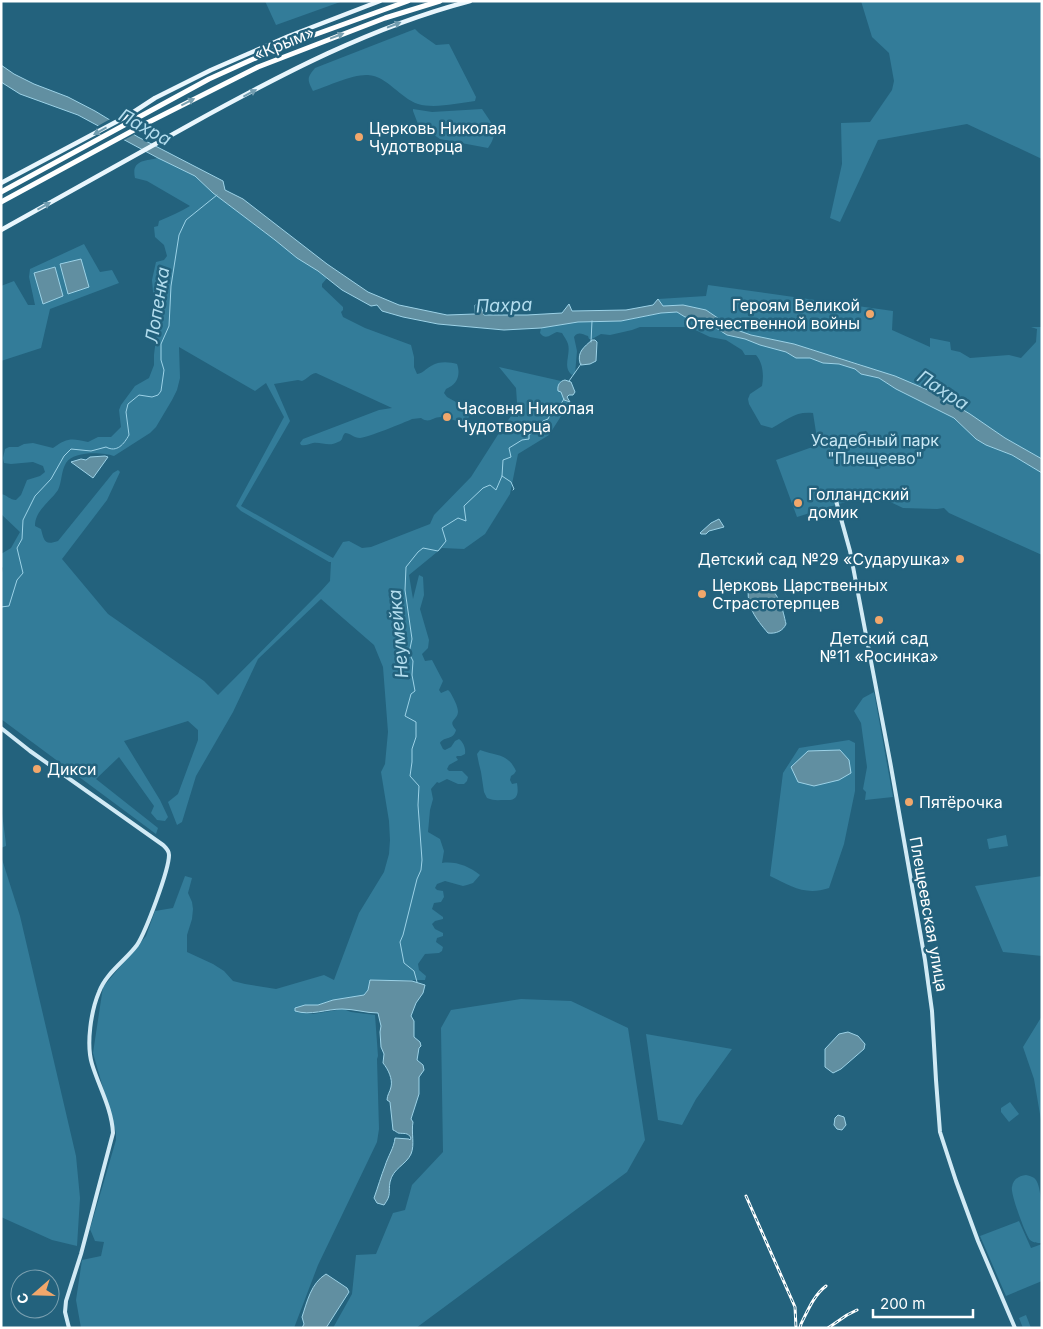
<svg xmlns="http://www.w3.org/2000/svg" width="1043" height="1329" viewBox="0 0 1043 1329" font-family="Inter,sans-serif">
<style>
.green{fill:#337c99;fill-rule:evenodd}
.water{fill:#618fa1;stroke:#9cd2e7}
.pier{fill:#23627d}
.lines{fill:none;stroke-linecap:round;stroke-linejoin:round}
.stream{stroke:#9cd2e7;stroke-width:1}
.secondary{stroke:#d1eaf5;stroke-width:4}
.primary{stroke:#e9f6fd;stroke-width:4.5}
.highway{stroke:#fff;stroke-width:5}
.rail-casing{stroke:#fff;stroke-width:3}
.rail{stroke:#23627d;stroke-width:1;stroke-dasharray:4;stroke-linecap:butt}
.oneway{fill:#729db0}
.oneway2{fill:#7ba1b1}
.poi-dot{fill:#f1a76b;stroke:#23627d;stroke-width:2}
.labels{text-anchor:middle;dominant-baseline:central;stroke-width:5;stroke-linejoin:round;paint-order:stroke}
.street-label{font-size:16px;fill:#fff;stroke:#23627d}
.poi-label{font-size:16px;fill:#fff;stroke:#23627d;text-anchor:start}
.park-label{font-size:16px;fill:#cbe9f5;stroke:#23627d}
.water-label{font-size:18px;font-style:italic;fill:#b3ddee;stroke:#23627d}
</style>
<rect width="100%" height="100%" fill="#23627d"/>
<path class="green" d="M265,1H343L276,25Z
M861,1H1042V159L967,124L878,140L840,222L830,218L842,164L841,123L870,122L892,90L894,81L889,53L872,37Z
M415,29L419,33L436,45L449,44L476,97L475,101C457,103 435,109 418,104C400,98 387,76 368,75C353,74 328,86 313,91C307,79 307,78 315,68Z
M413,109L432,112L482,109C492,124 500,131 488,148L440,139L418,124L413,111Z
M158,158L195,176L213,193L275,240L297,258L305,262L327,278L322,284V287L343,307V310L341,312L343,317L365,328L411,345L414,357V367L417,374C424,373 425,369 431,366C439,361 449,362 457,364C461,375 457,385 446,389L444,393L447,397L456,402L469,417C467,419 466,421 462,421C455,422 448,417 441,417C432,417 430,424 421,418L412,419C406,422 366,438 360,438C354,438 350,433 345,433C341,437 344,440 338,442C329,447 322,442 313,443C308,444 306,446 301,445L300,443L303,439L379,410L392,408L316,373C309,374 308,379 302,381L298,380L274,384L290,421L241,506L333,558L343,542L349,541L362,548L371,547L430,524L434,515L471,477L499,433L511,416L518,417L516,388L499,367L561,381L559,384L565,401L570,402L549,435L518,454L510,494L485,534L464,549L442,548L409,575L413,599L419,575L423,577L424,595L420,609L429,640L428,648L422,654L425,661L432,660L443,681L439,690L441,693L448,690L450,692C453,697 458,706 458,712C457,721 447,720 456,730C453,741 444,736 440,743L443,749L445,750L451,747L455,741L459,739C463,742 466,748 465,754L461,756H457L456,757L458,760L449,765L447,769L449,771H462L468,777L467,781L464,784H458L447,779L439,783L437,782L431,789L433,799L430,810L428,832L440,839L444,851L442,863C455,861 469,866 480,875L473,883L467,885L463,886L445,881L437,884L435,888L437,890L443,891L444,897L441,902L434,903L432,909L443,917V919L435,921L432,924L435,929L443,933V936L437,938L436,942L443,947L442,951L439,953L425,954L418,964L419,970L426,976L425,980H370L368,990L364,995L333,1000L318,1005H305L298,1012L313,1014L343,1009L351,1012L375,1015L378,1056L377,1059L379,1129L377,1142L318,1265L294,1328H81L76,1300L82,1260L101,1256L104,1242L95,1241L90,1229L116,1140V1133L93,1053L103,987L146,936L155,911L173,908L185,876L192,878L188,893L192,902L193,909L192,919L187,935V952L213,964L224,971L233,981L245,984L276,989L324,975L334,980L359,913L384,872L389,854L390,840L389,821L381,772L385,764L388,732L383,667L374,645L321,599L258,659L233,712L196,776L182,822L177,825L168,802L178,794L198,740V730L188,721L124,741L160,800L168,817L165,821L157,820L151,813L154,806L119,757L96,779L158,828L156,834L1,719V577L3,568L1,566V554L11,548L20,532L1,514V494C7,495 10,500 16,500L21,495L27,480L40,476L45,472L43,466L33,462L11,464L4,463L3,458L5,449L9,447H18L24,444L33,443L53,448C67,438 71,438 88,442L98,437H111L121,427L119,410L121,405L135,386L149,378L154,365V355L156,338L160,325L159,302L153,292L152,280L156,262L164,260L167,256L164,245L155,237L154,227L158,226L159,221C170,216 180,212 190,206L147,181L135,178C131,160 145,161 158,158ZM179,347L255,391L266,383L284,417L236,506L241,511L329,562H331L330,581L321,591L218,695L204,681L108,614L62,559L107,500L120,472L118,470L113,473L58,541C44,546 44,540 41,529L35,526C35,510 50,502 58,490C62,482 61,471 66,463C73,451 102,452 114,456L150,433L156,427L172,400L177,390L180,378Z
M84,244L100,272L112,270L119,283L50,309L41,348L1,361V286L14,281L28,305H35L29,277L30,269Z
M708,285L893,311L892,330L930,347V338L950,342L951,350L960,352L970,358L1009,355L1021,358L1036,342L1037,329L1031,327H1042V459L1005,438L988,427L862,365L794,344L751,335L734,329L706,310L683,305L663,306L658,299L706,296Z
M677,312L685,317L693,318L699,323L713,326L727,335L745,339L760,345L786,352L796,358H810L823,363L839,364L855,369L861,374L879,378L896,389L954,418L976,439L986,445L1012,455L1042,473V555L949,513L944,508L937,509L903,508L882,498L875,497L855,499L797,517L776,460L818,445L813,413C795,411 787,420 772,428L761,425L749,404L748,399L750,394L762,386C764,375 763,363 756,355H745L742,350L726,340L710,337L689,327H640L632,330L610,335L601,334L592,339H589L588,336C582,334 578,331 574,337L577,351L575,374L572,375C562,367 571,355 568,344C567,340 564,337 562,333L557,332C551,334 546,341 540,333L541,328L578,322L621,321L661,313Z
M874,692L893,797L865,800L866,792L863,789L867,767L861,723L854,711L863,698Z
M849,740L855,743V791L844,844L829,888C805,896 791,886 770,876L783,773L799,748Z
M480,750C496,756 508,753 516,771L514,774L511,776L510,780L512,784L517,783C519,795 517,801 505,800C498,800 494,801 487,798L484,792L481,772L479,764L477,754Z
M1,806L6,844V846L1,848Z
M1006,835L1008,846L989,849L987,839Z
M1,856L20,916L76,1156L80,1198L77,1246L52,1240L1,1217Z
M1042,876V956L1003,952L975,886Z
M521,999L571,1001L628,1028L645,1140L627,1172L416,1328H333L352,1294L356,1255L376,1254L393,1213L405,1210L412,1185L443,1152L441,1028L451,1010Z
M1042,1016V1126L1034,1079L1023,1047Z
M646,1034L732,1049L696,1099L682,1125L658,1120Z
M1010,1102L1019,1114L1009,1122L1001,1112V1108Z
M1026,1175C1030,1176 1034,1177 1036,1180C1043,1190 1042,1229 1042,1243C1037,1243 1034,1243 1030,1240C1026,1236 1010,1193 1012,1187C1013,1179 1019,1176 1026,1175Z
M1019,1221L1031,1248L1042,1244V1281L1006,1296L980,1236Z
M1026,1315L1031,1328H1023L1019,1318Z"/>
<path class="water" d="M1,65L14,74L34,84L68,97L95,111L138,137L223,181L225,190L243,199L327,264L368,292L399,305L447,315L475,314V305L480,303L484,315H527L562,313L569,304L572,311L626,310L653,305L658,299L663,306L683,305L706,310L734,329L751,335L794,344L895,376L935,393L970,414L1005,438L1042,459V473L1012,455L986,445L976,439L954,418L896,389L879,378L861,374L855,369L839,364L823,363L810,358H796L786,352L760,345L745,339L727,335L713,326L699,323L693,318L685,317L677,312L661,313L621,321L578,322L541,328L504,330L438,324L403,317L382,311L377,305L371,306L342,290L318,271L297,258L275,240L213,193L195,176L158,158L78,115L20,94L1,82Z
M81,259L89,287L68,294L60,264Z
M55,267L63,296L43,304L34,273Z
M592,340H595L597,342L596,361L590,364L581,365L580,363C577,352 584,347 592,340Z
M565,380L571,382L575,392L573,395H569L567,397L570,402L564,400L561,392L558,391C557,385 560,381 565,380Z
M105,456L108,457L93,478L71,462L81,459L86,460L90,457Z
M719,519L724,527L709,531L706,534H701L700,533L711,523Z
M755,585C758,585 761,584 764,585C779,590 783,611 786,624C783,631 776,634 768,633C756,619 745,605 749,586Z
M840,750L849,760L851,773L839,780L814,786L798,782L791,767L808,751Z
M370,980L412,981L425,985L423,993L416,1003L411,1016L414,1021V1037L420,1042L421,1046L419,1048L417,1060L423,1065L424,1070L419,1077V1094L411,1119L413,1122C411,1132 415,1145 411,1154C406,1165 393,1168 390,1182C388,1193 392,1194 384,1205L377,1203L374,1198C378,1187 381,1176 385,1166C388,1156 394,1148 395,1138L409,1139L410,1140L411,1138C408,1132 404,1134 398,1133C398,1133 394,1130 393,1130L390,1102L387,1100C387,1095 390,1092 391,1087C393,1079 388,1069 383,1063L384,1054L381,1047L380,1032L381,1026L378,1013C366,1013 354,1009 342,1009C326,1009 311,1016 295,1011V1008L305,1005H318L333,1000L364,995L368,990Z
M848,1032L858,1036L865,1044L864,1049L841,1069L833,1073L825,1067V1049L839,1034Z
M838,1115L844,1117L846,1125L842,1130L837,1129L834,1125L835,1118Z
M326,1274L347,1288L349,1292L326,1328H302L304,1324L302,1317C307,1302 311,1283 326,1274Z"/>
<path class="pier" d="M112,118L137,133L122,141L96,127Z"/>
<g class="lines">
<path class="stream" d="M591,342L592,321
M569,381L581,364
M502,476L511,482L514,489L513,490
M1,607L9,606L17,580L23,573L17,548L22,539L23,520L35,496L51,479L64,456L71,449L91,451L106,447C117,453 124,444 129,435L126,412L128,404L139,395L152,397L158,395L161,391L164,370L161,360V344L169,326L171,286L179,235L186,220L217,195
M417,982L414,971L404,963L400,942L403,935L417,879L421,870L422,860L418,805L419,786L410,776L412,762V749L416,737V722L405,716L411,694L415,691L412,675L413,661L409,653L412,639L405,590L406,567L418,552L423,548L438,551L446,541L442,528L458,518L466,521L464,506L483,488L490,485L496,490L502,476L503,460L511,457L509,448L522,440L529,439V435L534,431L536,424H540L543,421L548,419L551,413L557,410L564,399"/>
<path class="secondary" d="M835,497L850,551L890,761L925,960L932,1011L936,1080L940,1132L956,1181L978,1241L1015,1328
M1,728L30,751L163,845C166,848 169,850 169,855C169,870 146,931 137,945C125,961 106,973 99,992C91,1011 86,1044 92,1064C99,1087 112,1109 113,1133L81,1254L66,1301L65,1312L69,1328"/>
<path class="primary" d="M1,183L129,115L155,98L211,70L289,36L380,1
M1,230C65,194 129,159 193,123C282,74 371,27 470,1"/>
<path class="highway" d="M1,192L209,79L251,60L289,44L408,1
M1,202L145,124L258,67L385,18L440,1"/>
<defs>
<path id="rail" d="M746,1196L795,1307L796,1328
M800,1328L801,1324C808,1310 814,1295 826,1286
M828,1328L847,1315L857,1310"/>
</defs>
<use href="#rail" class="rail-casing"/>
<use href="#rail" class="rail"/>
</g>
<defs><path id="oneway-solid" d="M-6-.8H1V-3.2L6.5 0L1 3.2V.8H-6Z" transform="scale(1.25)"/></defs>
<g class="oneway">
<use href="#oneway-solid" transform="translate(394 25) rotate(-21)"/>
<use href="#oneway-solid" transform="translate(250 93) rotate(-28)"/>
<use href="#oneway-solid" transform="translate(100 131) rotate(151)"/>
<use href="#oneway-solid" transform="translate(44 206) rotate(-29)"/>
</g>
<g class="oneway2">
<use href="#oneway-solid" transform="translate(337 36) rotate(-21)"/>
<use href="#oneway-solid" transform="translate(188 102) rotate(-27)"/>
</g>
<g class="poi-dot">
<circle cx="359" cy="137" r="5"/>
<circle cx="870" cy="314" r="5"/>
<circle cx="447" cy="417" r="5"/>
<circle cx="798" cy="503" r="5"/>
<circle cx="960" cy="559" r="5"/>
<circle cx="702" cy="594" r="5"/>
<circle cx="879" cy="620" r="5"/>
<circle cx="37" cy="769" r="5"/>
<circle cx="909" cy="802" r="5"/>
</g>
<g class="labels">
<g class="street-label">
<text transform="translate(284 43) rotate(-22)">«Крым»</text>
<text transform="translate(929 914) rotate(80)">Плещеевская улица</text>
</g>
<g class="poi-label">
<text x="369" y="128">Церковь Николая<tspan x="369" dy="18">Чудотворца</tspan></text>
<text x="860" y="305" text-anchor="end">Героям Великой<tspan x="860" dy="18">Отечественной войны</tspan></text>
<text x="457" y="408">Часовня Николая<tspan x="457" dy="18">Чудотворца</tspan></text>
<text x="808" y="494">Голландский<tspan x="808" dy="18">домик</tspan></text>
<text x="950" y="559" text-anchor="end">Детский сад №29 «Сударушка»</text>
<text x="712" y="585">Церковь Царственных<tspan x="712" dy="18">Страстотерпцев</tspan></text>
<text x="879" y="638" text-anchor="middle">Детский сад<tspan x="879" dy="18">№11 «Росинка»</tspan></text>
<text x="47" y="769">Дикси</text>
<text x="919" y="802">Пятёрочка</text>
</g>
<g class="park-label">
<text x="875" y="440">Усадебный парк<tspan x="875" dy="18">"Плещеево"</tspan></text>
</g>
<g class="water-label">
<text transform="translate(145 127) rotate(29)">Пахра</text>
<text transform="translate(157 305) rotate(-81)">Лопенка</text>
<text transform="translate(504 305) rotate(-2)">Пахра</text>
<text transform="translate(943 390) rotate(33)">Пахра</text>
<text transform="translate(398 634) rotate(-95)">Неумейка</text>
</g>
</g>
<rect width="1043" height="1329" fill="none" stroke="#ffffff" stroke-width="5"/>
<g transform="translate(35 1294) rotate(250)"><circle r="24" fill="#23627d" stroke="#7ba1b1"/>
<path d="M0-4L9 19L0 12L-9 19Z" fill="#f1a76b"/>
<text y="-8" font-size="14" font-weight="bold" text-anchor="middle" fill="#ffffff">С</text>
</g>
<path d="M873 1309v8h100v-8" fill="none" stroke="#ffffff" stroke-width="2.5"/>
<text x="880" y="1309" font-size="15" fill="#ffffff" stroke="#23627d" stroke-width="4" paint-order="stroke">200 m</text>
</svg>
